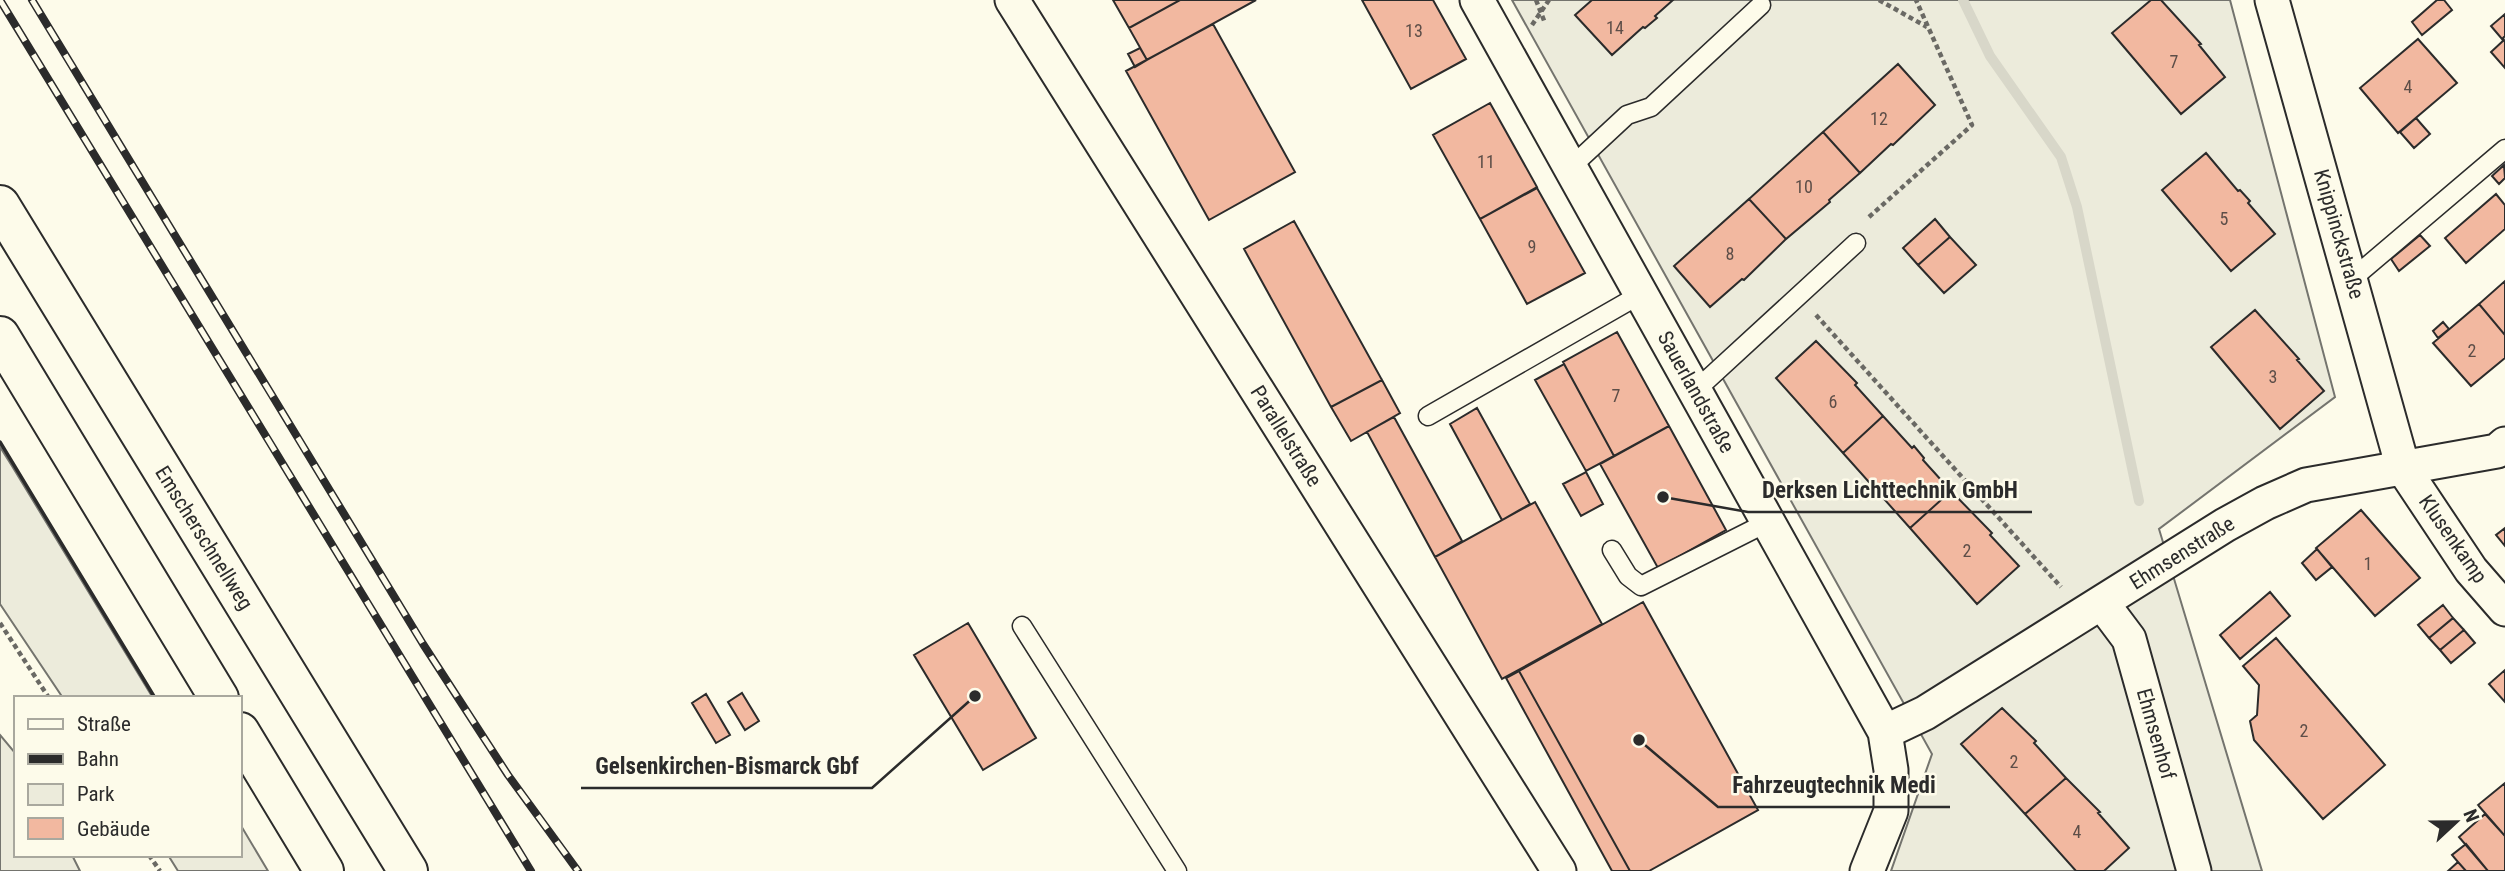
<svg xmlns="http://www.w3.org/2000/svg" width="2505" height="871" viewBox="0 0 2505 871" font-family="'Roboto Condensed',sans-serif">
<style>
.green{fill:#ecebdb;stroke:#74746e;stroke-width:2}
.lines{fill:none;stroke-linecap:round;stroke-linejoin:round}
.stream{stroke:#d8d7c9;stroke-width:10}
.building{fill:#f2b8a0;stroke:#2b2b2b;stroke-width:2}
.service-casing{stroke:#2b2b2b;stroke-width:21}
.minor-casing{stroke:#2b2b2b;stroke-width:37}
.motorway-casing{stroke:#2b2b2b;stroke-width:42}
.path{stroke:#6a6964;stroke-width:4.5;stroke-dasharray:5 3.5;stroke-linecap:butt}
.service{stroke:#fdfbea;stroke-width:18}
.minor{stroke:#fdfbea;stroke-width:33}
.motorway{stroke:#fdfbea;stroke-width:38}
.rail-casing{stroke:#2b2b2b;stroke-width:8}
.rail{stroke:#fdfbea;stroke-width:5;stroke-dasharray:16;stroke-linecap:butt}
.wall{stroke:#2b2b2b;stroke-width:3.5}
.labels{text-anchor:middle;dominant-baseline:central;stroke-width:5;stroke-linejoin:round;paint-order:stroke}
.number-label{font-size:18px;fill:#5d4e48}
.street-label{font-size:21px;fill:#2b2b2b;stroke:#fdfbea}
.leader{fill:none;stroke:#2b2b2b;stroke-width:2.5}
.callout-dot{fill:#2b2b2b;stroke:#fdfbea;stroke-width:2.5}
.callout-label{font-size:23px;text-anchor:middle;font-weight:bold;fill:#2b2b2b;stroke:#fdfbea;stroke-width:5;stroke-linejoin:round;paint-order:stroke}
</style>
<rect width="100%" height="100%" fill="#fdfbea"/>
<path class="green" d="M1512,0H2230L2335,397L2159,529L2262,871H1891L1932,754Z
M0,447L12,466L153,698H63L0,604Z
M0,735L16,754V855H72L80,871H0Z
M240,824L268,871H178L168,855H240Z"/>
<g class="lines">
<path class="stream" d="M1963,0L1990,56L2061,157L2077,207L2139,501"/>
</g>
<path class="building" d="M1113,0H1180L1129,28Z
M1180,0H1256L1147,60L1129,28Z
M1362,0H1433L1466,59L1411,89Z
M1592,0H1673L1655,16L1657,18L1645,28L1643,27L1612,55L1575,15Z
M2151,0H2161L2201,44L2199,45L2225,77L2181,114L2112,33Z
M2437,0H2444L2452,10L2422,35L2412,22Z
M2505,14V36L2502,39L2491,26Z
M1213,24L1295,172L1209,220L1126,71Z
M2418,39L2457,83L2398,133L2360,88Z
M2504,40L2505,42V68L2491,52Z
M1140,48L1147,60L1135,67L1128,54Z
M1898,64L1935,105L1893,145L1891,144L1860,173L1823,132Z
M1490,103L1537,187L1480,219L1433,135Z
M2416,118L2430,134L2414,148L2400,132Z
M1823,132L1860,173L1829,200L1830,202L1786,239L1749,199Z
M2206,153L2238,191L2240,190L2250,201L2248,203L2275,234L2231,271L2162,190Z
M2504,165L2505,178L2499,184L2492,176Z
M1537,188L1585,273L1527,304L1480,219Z
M2496,194L2505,205V229L2466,263L2445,238Z
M1749,199L1786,239L1744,280L1742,279L1710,307L1674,266Z
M1935,219L1950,237L1918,265L1903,248Z
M1294,221L1382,380L1331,407L1244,249Z
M2420,235L2430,246L2399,271L2391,259Z
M1950,237L1976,265L1944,293L1918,265Z
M2505,281V335L2479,304Z
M2479,304L2505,335V358L2471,386L2433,343Z
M2255,310L2299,359L2297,360L2324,391L2280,429L2211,347Z
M2443,322L2449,329L2438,338L2433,331Z
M1617,332L1669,426L1614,456L1563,362Z
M1816,341L1857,383L1855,385L1883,416L1843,453L1776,378Z
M1564,364L1614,456L1586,471L1535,380Z
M1382,380L1400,413L1351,441L1331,407Z
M1477,408L1530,504L1502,520L1450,424Z
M1883,416L1912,448L1914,446L1924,458L1923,460L1951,491L1910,528L1843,453Z
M1394,417L1462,541L1435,557L1367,432Z
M1669,426L1726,530L1658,568L1600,464Z
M1586,472L1603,504L1581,516L1563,484Z
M1951,491L1992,533L1990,535L2019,566L1977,604L1910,528Z
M1535,502L1602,624L1502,679L1435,557Z
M2361,510L2420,578L2375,616L2316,548Z
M2505,528V546L2496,535Z
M2317,549L2332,567L2316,580L2302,563Z
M2270,592L2290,616L2240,659L2220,635Z
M1643,602L1758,810L1649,871H1630L1519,671Z
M2443,605L2453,618L2429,638L2418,625Z
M2453,618L2464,630L2440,650L2429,638Z
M968,623L1036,738L983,770L914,655Z
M2464,630L2475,643L2451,663L2440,650Z
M2276,638L2385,765L2323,819L2254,740L2250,721L2257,715L2259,685L2243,666Z
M2505,670V702L2489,684Z
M1519,671L1630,871H1612L1506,678Z
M742,693L759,721L745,730L728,702Z
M706,694L730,735L716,743L692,703Z
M2002,708L2036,741L2034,743L2066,778L2025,814L1961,744Z
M2066,778L2100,812L2098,813L2129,848L2104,871H2076L2025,814Z
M2505,783V836L2478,805Z
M2485,814L2505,836V871H2488L2459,837Z
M2466,844L2488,871H2466L2458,862L2452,855Z
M2458,862L2466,871H2448Z"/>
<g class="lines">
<defs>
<path id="service" d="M1571,167L1627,115L1651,107L1761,5
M2352,279L2505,149
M1695,391L1856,243
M1428,416L1641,294
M1612,550L1628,576L1641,586L1768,522
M1022,626L1177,871"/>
<path id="minor" d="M1012,0L1559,871
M1477,0L1885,732L1891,770V811L1867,871
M2272,0L2403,468L2471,570L2505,609
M2102,603L2129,639L2194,871
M1885,732L1925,713L2225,525L2265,503L2306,485L2497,451L2505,444"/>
<path id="motorway" d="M0,205L408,871
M0,336L219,698
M240,732L324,871"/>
</defs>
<use href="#service" class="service-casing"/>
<use href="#minor" class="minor-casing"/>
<use href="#motorway" class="motorway-casing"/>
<path class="path" d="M1536,0L1545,23
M1879,0L1927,27
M1532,25L1549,0
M1869,217L1972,125L1916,0
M1816,315L2061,587
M0,623L49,698
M149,855L160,871"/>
<use href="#service" class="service"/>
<use href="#minor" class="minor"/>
<use href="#motorway" class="motorway"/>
<defs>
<path id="rail" d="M0,0L531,871
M32,0L423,644L508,775L578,871"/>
</defs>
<use href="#rail" class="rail-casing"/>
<use href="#rail" class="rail"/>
<path class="wall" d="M0,442L155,698"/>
</g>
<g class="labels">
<g class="number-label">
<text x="1615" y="27">14</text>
<text x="1414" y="30">13</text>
<text x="2174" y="61">7</text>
<text x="2408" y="86">4</text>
<text x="1879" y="118">12</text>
<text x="1486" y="161">11</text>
<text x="1804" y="186">10</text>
<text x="2224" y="218">5</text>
<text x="1532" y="246">9</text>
<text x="1730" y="253">8</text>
<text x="2472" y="350">2</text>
<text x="2273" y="376">3</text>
<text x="1616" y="395">7</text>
<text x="1833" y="401">6</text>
<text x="1967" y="550">2</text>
<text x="2368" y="563">1</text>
<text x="2304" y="730">2</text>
<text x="2014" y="761">2</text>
<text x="2077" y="831">4</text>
</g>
<g class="street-label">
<text transform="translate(2339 234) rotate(74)">Knippinckstraße</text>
<text transform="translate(1696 392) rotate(61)">Sauerlandstraße</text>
<text transform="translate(1286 436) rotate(58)">Parallelstraße</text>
<text transform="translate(204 538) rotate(58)">Emscherschnellweg</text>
<text transform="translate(2453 539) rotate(55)">Klusenkamp</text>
<text transform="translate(2182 553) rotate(-32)">Ehmsenstraße</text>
<text transform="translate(2156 734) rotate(74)">Ehmsenhof</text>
</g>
</g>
<path class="leader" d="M1663 497L1748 512H2032M975 696L872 788H581M1639 740L1718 807H1950"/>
<g class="callout-dot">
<circle cx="1663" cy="497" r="7"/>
<circle cx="975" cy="696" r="7"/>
<circle cx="1639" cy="740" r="7"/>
</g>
<g class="callout-label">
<text x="1890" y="498">Derksen Lichttechnik GmbH</text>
<text x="727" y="774">Gelsenkirchen-Bismarck Gbf</text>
<text x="1834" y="793">Fahrzeugtechnik Medi</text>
</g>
<rect x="14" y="696" width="228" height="161" fill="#fdfbea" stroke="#a9a89e" stroke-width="2"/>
<rect x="28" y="719" width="35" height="10" fill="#fdfbea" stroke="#a9a89e" stroke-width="2"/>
<text x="77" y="731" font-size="21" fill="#2b2b2b">Straße</text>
<rect x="28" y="754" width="35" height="10" fill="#2b2b2b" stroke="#a9a89e" stroke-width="2"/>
<text x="77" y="766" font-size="21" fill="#2b2b2b">Bahn</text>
<rect x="28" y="784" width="35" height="21" fill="#ecebdb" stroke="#a9a89e" stroke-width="2"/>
<text x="77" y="801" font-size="21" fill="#2b2b2b">Park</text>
<rect x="28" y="818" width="35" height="21" fill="#f2b8a0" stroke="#a9a89e" stroke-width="2"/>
<text x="77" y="836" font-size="21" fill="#2b2b2b">Gebäude</text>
<g transform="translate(2456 822) rotate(68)" stroke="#fdfbea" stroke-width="5" paint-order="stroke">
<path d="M0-5L12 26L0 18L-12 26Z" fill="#2b2b2b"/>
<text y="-10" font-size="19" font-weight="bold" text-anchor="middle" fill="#2b2b2b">N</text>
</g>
</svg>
